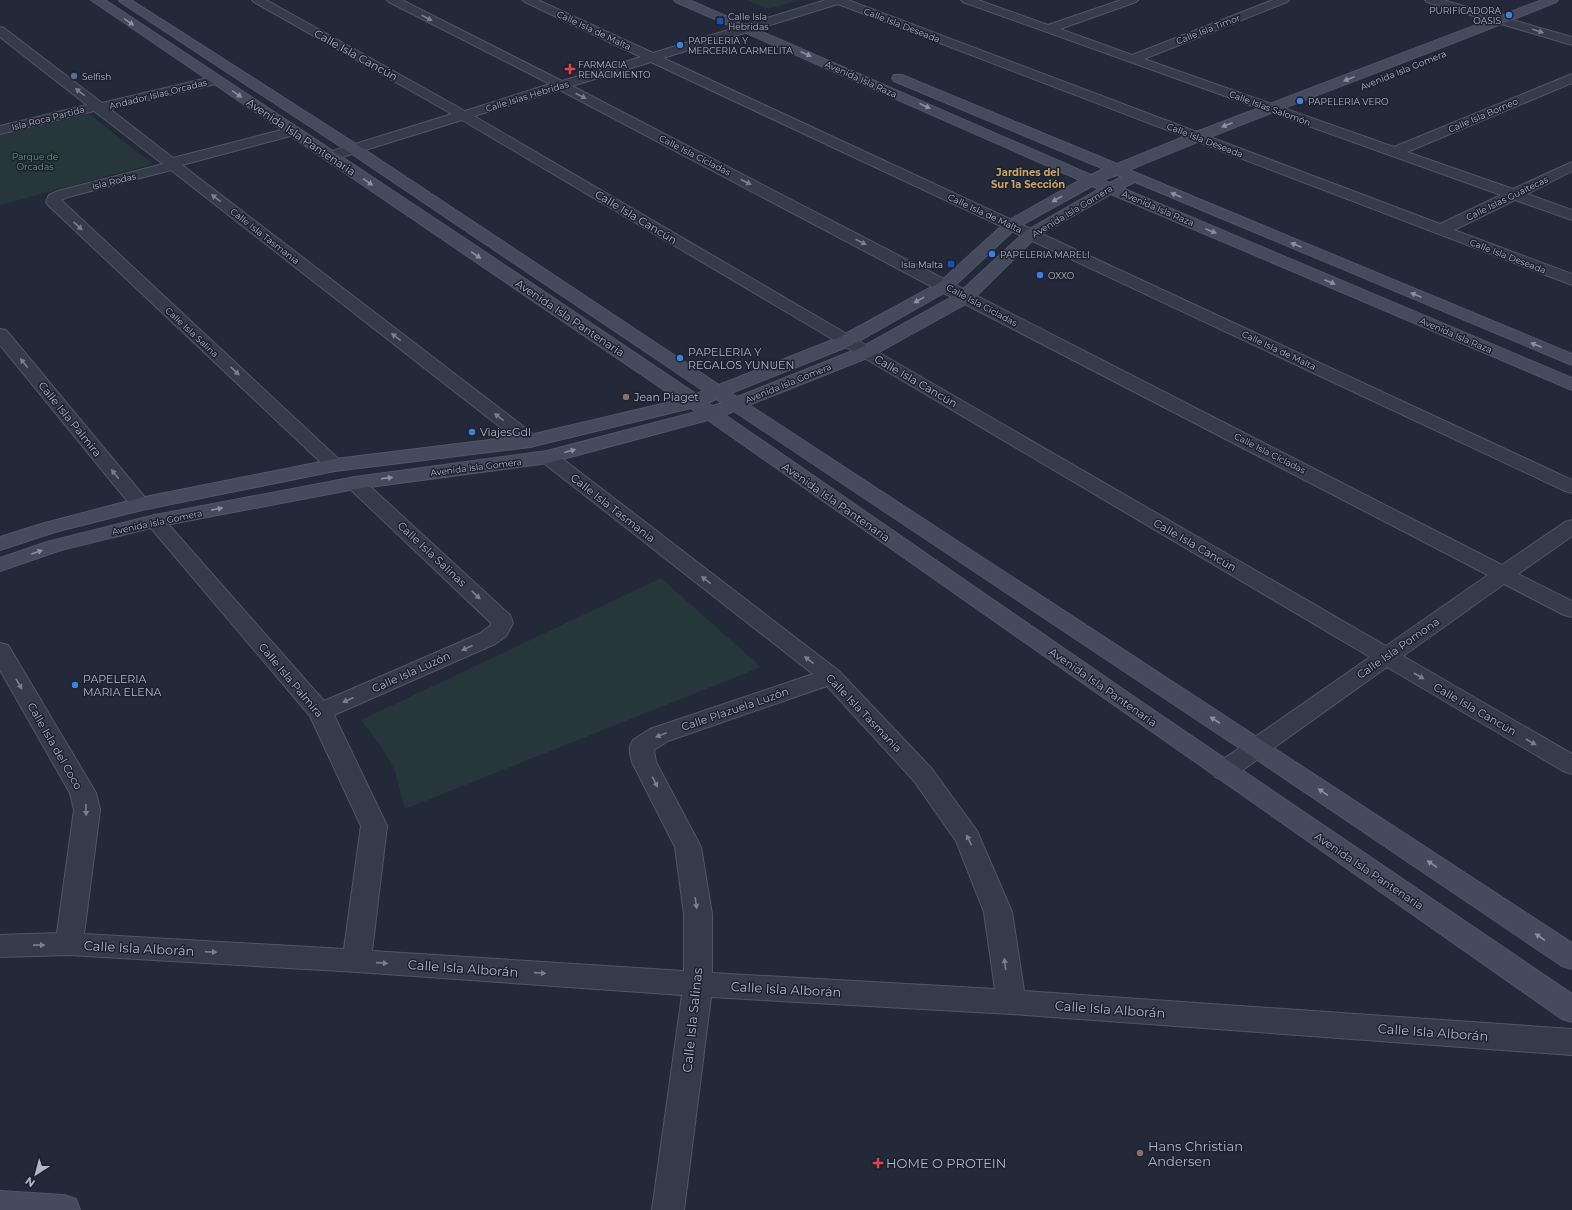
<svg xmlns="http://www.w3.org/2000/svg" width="1572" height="1210" viewBox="0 0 1572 1210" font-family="Montserrat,sans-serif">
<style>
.green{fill:#26363b}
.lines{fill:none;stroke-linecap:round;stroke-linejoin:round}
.street-casing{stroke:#525664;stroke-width:2}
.secondary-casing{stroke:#525664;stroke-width:2}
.street{fill:#373b49;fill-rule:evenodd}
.secondary{fill:#454a5c;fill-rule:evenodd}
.oneway{fill:#7b7f8d}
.oneway2{fill:#8c90a0}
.shop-dot{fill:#3f7fe0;stroke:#1c212e;stroke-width:1.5}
.transit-dot{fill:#1a4fb4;stroke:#1c212e;stroke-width:1.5}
.health-dot{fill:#e0444e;stroke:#1c212e;stroke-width:1.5}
.service-dot{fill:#5c6f8a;stroke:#1c212e;stroke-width:1.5}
.education-dot{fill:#8d6e63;stroke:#1c212e;stroke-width:1.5}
.labels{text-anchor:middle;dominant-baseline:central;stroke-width:3;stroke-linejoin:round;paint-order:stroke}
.far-poi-label{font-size:9px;fill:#b2b6c5;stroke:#1c212e;text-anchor:start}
.far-street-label{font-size:9px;fill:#b2b6c5;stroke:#1c212e}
.far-park-label{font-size:9px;fill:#6b947b;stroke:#1c212e}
.far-neighbourhood-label{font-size:10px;font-weight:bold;fill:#cca366;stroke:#1c212e}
.street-label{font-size:11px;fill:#b2b6c5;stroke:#1c212e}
.poi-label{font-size:11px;fill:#b2b6c5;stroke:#1c212e;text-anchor:start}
.near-street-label{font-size:13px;fill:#b2b6c5;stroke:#1c212e}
.near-poi-label{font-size:13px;fill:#b2b6c5;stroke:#1c212e;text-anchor:start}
</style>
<rect width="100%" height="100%" fill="#232939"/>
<path class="green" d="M747,0H801L768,9Z
M89,114L153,164L0,205V135Z
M661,578L761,667L405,809L395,771L380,745L361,720Z"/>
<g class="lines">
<defs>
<path id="street" d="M252,0H266L465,111L550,84L389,2L387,0H402L562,81L641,57L525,2L523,0H538L653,53L826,0H848L1440,224L1501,195L963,2L961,0H978L1048,25L1121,0H1138L1136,2L1060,29L1132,55L1273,0H1289L1287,2L1144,59L1394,147L1572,74V83L1407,152L1513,189L1572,162V171L1527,194L1572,210V220L1515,200L1454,230L1572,274V285L838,4L663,58L1572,480V493L1565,491L651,62L572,86L971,293L1502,565L1565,522L1572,520V536L1518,574L1572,601V617L1564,615L1504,584L1403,656L1572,754V774L1563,771L1387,667L1233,777L1224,780L1215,777L1212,771L1215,765L1370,657L462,120L336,159L331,160L326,159L324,156L326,153L452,114L254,2ZM560,90L959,301L1488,575L1386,646L852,337L474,116Z
M1425,0H1443L1572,37V45L1427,2Z
M0,27L4,28L102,103L216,76L220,77L222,80L220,83L110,109L173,158L293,127L298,128L300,131L298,134L182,165L537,437L540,441L537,445L530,447L523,445L171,170L68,197L61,200L345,465L342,469L335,471L328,469L48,205L46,202L49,195L58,191L163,164L94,111L0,134V126L87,105L0,37Z
M0,329L6,330L147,500L150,504L147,508L140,510L133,508L0,345Z
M548,451L555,453L839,671L932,769L977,831L1012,912L1024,991L1572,1029V1055L1011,1014L711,997L684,1210H652L682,995L357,972L69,955L0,957V935L57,933L74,810L70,793L0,670V643L8,645L96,793L100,810L84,934L344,949L361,826L310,716L145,521L148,517L155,515L162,517L324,701L479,634L490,626L491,623L348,487L345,483L348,479L355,477L362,479L510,615L513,623L506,636L495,644L334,715L387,826L372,951L684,971V914L675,847L632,762L630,753V746L633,740L650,729L813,674L541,461L538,457L541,453ZM827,686L914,781L956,841L984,912L995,989L712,973V914L701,847L656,762L654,750L668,741Z"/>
<path id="secondary" d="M91,0H105L476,246L696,394L704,391L349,152L119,1L131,0L359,146L719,385L840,337L939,283L1006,222L1080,180L676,2L674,0H689L1091,175L1104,169L894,81L892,78L894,75H902L1117,164L1191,134L1542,0H1558L1556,2C1414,60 1270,111 1129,170L1572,354V365L1135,182L1122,188L1572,378V390L1111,194L1036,237L971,301L872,356L749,405L1572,943V969L1562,966L1247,753L734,411L725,415L1140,701L1572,994V1022L1562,1019L708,420L548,463L355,489L155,527L61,550L0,571V558L47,542L155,515L355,477L547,451L696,412L691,408L530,447L335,471L142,510L55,532L0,550V537L41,524L140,498L335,459L530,435L679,400ZM1117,175L1122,177L1110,183L1103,180ZM1092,186L1099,189L1026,231L959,293L860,348L737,397L731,393L852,345L951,289L1016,228ZM716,399L722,403L713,406L708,403Z
M0,1191L64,1195L76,1199L80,1210H0Z"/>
</defs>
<use href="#street" class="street-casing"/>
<use href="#secondary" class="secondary-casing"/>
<use href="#street" class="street"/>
<use href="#secondary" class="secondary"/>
</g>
<defs><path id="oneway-solid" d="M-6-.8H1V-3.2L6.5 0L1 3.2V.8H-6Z"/></defs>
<g class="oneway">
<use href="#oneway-solid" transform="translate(427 18) rotate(27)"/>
<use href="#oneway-solid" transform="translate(1538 31) rotate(17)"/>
<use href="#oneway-solid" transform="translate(80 92) rotate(-142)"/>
<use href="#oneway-solid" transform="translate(581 96) rotate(27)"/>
<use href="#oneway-solid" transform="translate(746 182) rotate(27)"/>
<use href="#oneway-solid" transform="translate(216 198) rotate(-142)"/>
<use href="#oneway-solid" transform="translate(78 226) rotate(43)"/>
<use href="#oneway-solid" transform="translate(861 242) rotate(27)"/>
<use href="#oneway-solid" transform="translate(396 337) rotate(-142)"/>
<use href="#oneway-solid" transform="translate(24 363) rotate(-129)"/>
<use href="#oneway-solid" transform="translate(235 371) rotate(43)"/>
<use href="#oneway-solid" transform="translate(499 417) rotate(-142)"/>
<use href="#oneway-solid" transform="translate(115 474) rotate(-129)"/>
<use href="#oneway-solid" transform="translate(706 580) rotate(-142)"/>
<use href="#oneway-solid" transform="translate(476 595) rotate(43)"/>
<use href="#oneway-solid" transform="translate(467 648) rotate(156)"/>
<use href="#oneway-solid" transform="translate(809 660) rotate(-142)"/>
<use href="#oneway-solid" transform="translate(1419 676) rotate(30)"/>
<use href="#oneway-solid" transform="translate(19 684) rotate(60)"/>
<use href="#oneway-solid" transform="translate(348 700) rotate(156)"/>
<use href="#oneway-solid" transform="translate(661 735) rotate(158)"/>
<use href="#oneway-solid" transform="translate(1531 742) rotate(30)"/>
<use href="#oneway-solid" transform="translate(655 782) rotate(63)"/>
<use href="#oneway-solid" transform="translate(86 810) rotate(89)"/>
<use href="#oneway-solid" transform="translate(969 840) rotate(-116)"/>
<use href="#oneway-solid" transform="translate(696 903) rotate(82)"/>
<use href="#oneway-solid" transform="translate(39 945) rotate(-1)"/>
<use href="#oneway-solid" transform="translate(211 952) rotate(3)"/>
<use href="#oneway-solid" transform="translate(382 963) rotate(4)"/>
<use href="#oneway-solid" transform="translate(1005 964) rotate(-98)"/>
<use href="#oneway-solid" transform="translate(540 973) rotate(4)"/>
</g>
<g class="oneway2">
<use href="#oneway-solid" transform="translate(129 22) rotate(34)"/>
<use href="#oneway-solid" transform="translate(806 54) rotate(24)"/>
<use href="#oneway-solid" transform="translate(1349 79) rotate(159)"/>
<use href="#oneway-solid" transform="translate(237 94) rotate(34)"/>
<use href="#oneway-solid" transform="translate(925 106) rotate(24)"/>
<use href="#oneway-solid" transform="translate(1227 125) rotate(159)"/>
<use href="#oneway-solid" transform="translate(368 182) rotate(34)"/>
<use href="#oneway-solid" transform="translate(1176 195) rotate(-157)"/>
<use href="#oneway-solid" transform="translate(1057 199) rotate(151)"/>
<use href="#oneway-solid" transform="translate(1211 231) rotate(23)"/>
<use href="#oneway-solid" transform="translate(1296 245) rotate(-157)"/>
<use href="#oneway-solid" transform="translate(476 255) rotate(34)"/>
<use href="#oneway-solid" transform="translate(1330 282) rotate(23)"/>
<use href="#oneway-solid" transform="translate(1416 295) rotate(-157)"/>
<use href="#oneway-solid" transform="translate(919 300) rotate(151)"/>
<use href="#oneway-solid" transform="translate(1536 345) rotate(-157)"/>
<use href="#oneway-solid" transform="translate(570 451) rotate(-15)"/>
<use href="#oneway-solid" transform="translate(387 478) rotate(-7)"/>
<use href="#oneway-solid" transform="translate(217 509) rotate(-11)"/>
<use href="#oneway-solid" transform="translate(37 552) rotate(-19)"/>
<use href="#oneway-solid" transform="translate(1215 720) rotate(-147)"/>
<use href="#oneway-solid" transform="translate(1323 792) rotate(-146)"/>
<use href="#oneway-solid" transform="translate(1432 864) rotate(-146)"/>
<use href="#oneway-solid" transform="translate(1540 937) rotate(-146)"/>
</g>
<g class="shop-dot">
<circle cx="1509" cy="15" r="4"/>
<circle cx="680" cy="45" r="4"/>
<circle cx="1300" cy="101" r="4"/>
<circle cx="992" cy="254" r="4"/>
<circle cx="1040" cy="275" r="4"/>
<circle cx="680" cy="358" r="4"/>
<circle cx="472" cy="432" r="4"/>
<circle cx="75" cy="685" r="4"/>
</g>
<g class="transit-dot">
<rect x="716" y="17" width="8" height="8" rx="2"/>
<rect x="947" y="260" width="8" height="8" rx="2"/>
</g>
<g class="health-dot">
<path d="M568 63h4v4h4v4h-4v4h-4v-4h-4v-4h4z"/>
<path d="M876 1157h4v4h4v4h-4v4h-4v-4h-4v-4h4z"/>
</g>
<circle class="service-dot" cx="74" cy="76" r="4"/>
<g class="education-dot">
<circle cx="626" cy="397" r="4"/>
<circle cx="1140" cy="1153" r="4"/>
</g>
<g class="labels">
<g class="far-poi-label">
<text x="1501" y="10" text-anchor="end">PURIFICADORA<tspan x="1501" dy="10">OASIS</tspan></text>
<text x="728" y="16">Calle Isla<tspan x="728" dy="10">Hebridas</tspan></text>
<text x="688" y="40">PAPELERIA Y<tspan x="688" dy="10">MERCERIA CARMELITA</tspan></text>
<text x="578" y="64">FARMACIA<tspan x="578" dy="10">RENACIMIENTO</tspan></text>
<text x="82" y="76">Selfish</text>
<text x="1308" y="101">PAPELERIA VERO</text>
<text x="1000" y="254">PAPELERIA MARELI</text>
<text x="943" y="264" text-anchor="end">Isla Malta</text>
<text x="1048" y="275">OXXO</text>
</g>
<g class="far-street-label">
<text transform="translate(902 25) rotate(21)">Calle Isla Deseada</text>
<text transform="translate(1208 29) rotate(-21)">Calle Isla Timor</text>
<text transform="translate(594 30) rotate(25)">Calle Isla de Malta</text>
<text transform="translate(1403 70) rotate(-22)">Avenida Isla Gomera</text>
<text transform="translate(861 79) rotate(24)">Avenida Isla Raza</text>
<text transform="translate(158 94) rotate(-14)">Andador Islas Orcadas</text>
<text transform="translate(527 96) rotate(-17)">Calle Islas Hébridas</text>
<text transform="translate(1270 108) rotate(20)">Calle Islas Salomón</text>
<text transform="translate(1483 115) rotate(-23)">Calle Isla Borneo</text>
<text transform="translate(48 118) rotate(-14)">Isla Roca Partida</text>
<text transform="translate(1205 140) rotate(21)">Calle Isla Deseada</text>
<text transform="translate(695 155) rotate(27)">Calle Isla Cícladas</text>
<text transform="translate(114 181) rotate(-14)">Isla Rodas</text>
<text transform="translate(1507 198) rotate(-26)">Calle Islas Guaitecas</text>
<text transform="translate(1158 208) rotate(23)">Avenida Isla Raza</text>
<text transform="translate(1072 211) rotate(-31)">Avenida Isla Gomera</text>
<text transform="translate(985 213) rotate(25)">Calle Isla de Malta</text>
<text transform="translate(265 236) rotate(38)">Calle Isla Tasmania</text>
<text transform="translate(1508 256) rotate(21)">Calle Isla Deseada</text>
<text transform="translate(982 305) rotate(28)">Calle Isla Cícladas</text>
<text transform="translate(192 332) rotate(43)">Calle Isla Salina</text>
<text transform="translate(1456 335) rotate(23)">Avenida Isla Raza</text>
<text transform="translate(1279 350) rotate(25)">Calle Isla de Malta</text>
<text transform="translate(788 383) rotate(-22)">Avenida Isla Gomera</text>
<text transform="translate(1270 453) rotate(27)">Calle Isla Cícladas</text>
<text transform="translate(476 467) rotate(-7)">Avenida Isla Gomera</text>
<text transform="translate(157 522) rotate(-12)">Avenida Isla Gomera</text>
</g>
<g class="far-park-label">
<text x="35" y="156">Parque de<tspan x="35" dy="10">Orcadas</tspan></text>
</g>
<g class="far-neighbourhood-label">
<text x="1028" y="172">Jardines del<tspan x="1028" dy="12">Sur 1a Sección</tspan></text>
</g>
<g class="street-label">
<text transform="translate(356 55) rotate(29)">Calle Isla Cancún</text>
<text transform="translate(301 137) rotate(34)">Avenida Isla Pantenaria</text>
<text transform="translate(636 217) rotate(31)">Calle Isla Cancún</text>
<text transform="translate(570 318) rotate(34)">Avenida Isla Pantenaria</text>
<text transform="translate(916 381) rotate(30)">Calle Isla Cancún</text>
<text transform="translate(70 419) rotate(51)">Calle Isla Palmira</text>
<text transform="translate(836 502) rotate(35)">Avenida Isla Pantenaria</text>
<text transform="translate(613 508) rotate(38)">Calle Isla Tasmania</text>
<text transform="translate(1195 545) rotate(30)">Calle Isla Cancún</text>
<text transform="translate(432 554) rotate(43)">Calle Isla Salinas</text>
<text transform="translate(1398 648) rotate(-35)">Calle Isla Pomona</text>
<text transform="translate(411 672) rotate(-24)">Calle Isla Luzón</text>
<text transform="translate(291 680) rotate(50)">Calle Isla Palmira</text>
<text transform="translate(1103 687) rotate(35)">Avenida Isla Pantenaria</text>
<text transform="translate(735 709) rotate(-19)">Calle Plazuela Luzón</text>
<text transform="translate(1475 709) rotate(30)">Calle Isla Cancún</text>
<text transform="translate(864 713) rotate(46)">Calle Isla Tasmania</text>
<text transform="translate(55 746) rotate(60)">Calle Isla del Coco</text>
<text transform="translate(1369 871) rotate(34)">Avenida Isla Pantenaria</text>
</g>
<g class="poi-label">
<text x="688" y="352">PAPELERIA Y<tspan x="688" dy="13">REGALOS YUNUEN</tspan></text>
<text x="634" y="397">Jean Piaget</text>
<text x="480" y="432">ViajesGdl</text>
<text x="83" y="679">PAPELERIA<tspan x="83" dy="13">MARIA ELENA</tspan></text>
</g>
<g class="near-street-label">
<text transform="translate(139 948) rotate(3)">Calle Isla Alborán</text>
<text transform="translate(463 968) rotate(4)">Calle Isla Alborán</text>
<text transform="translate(786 989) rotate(3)">Calle Isla Alborán</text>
<text transform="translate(1110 1009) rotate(4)">Calle Isla Alborán</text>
<text transform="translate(692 1020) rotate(-84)">Calle Isla Salinas</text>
<text transform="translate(1433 1032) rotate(4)">Calle Isla Alborán</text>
</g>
<g class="near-poi-label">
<text x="1148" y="1146">Hans Christian<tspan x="1148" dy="15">Andersen</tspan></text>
<text x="886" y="1163">HOME O PROTEIN</text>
</g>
</g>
<g transform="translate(36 1174) rotate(216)" stroke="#1c212e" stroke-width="3" paint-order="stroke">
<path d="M0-3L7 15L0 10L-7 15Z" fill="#b2b6c5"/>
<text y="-6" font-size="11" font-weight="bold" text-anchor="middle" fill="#b2b6c5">N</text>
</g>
</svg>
